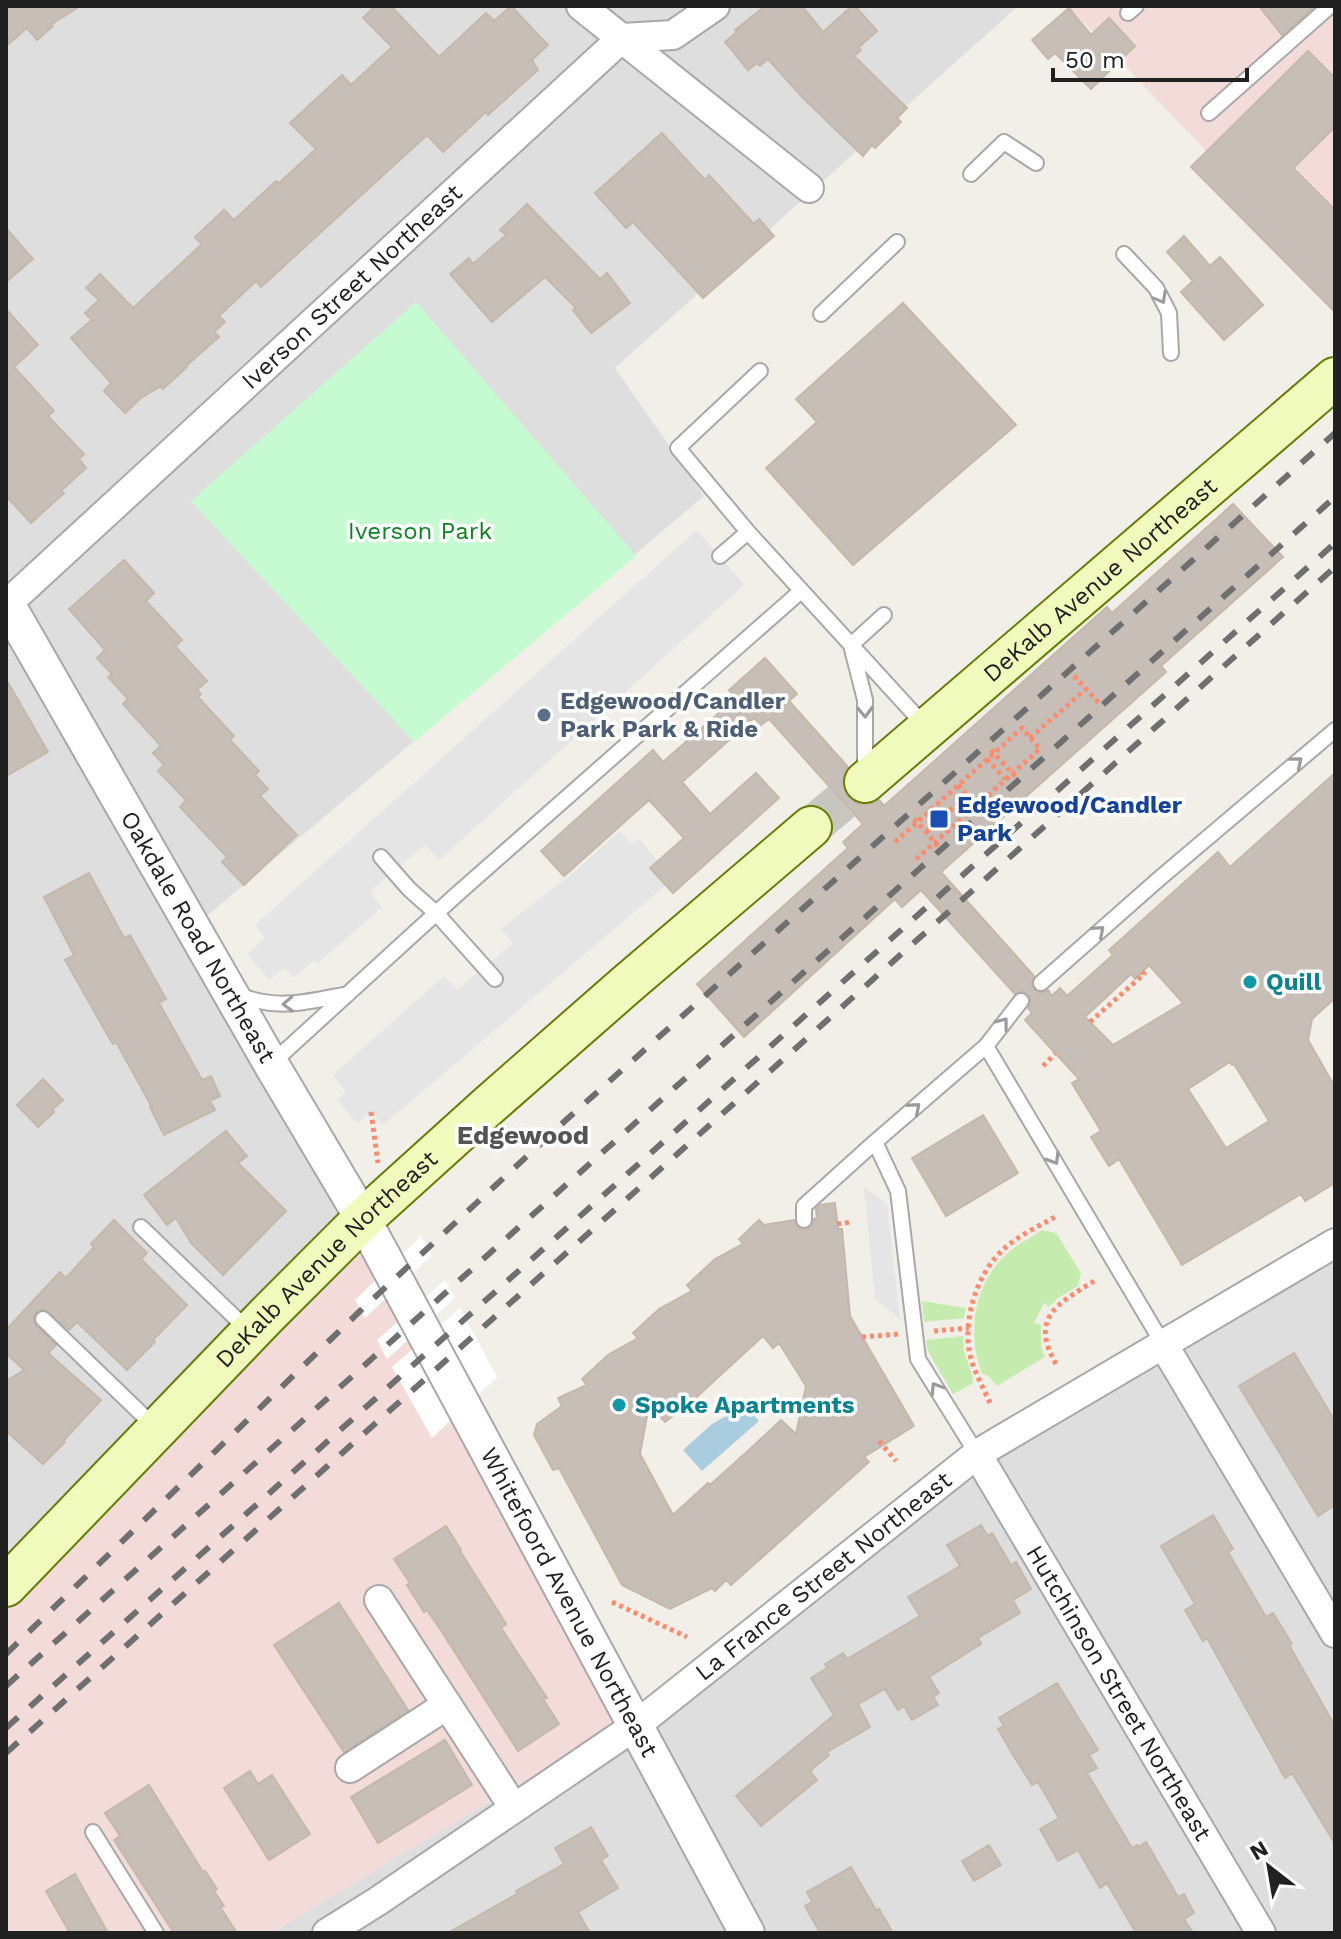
<svg xmlns="http://www.w3.org/2000/svg" width="1341" height="1939" viewBox="0 0 1341 1939" font-family="'Work Sans',sans-serif">
<style>
.residential{fill:#dfdede}
.commercial{fill:#f2dbd8}
.grass{fill:#c6ebaf}
.park{fill:#c6fad0}
.parking{fill:#e5e5e5}
.water{fill:#a9cddf}
.pier{fill:#fff}
.building{fill:#c7bfb7;stroke:#c4b8aa;stroke-width:2;fill-rule:evenodd}
.lines{fill:none;stroke-linecap:round;stroke-linejoin:round}
.secondary-tunnel{stroke:#c8c6c0;stroke-width:40;stroke-dasharray:40 20;stroke-linecap:butt}
.service-casing{stroke:#a8a8a8;stroke-width:18}
.minor-casing{stroke:#a8a8a8;stroke-width:32}
.tertiary-casing{stroke:#a8a8a8;stroke-width:38}
.secondary-casing{stroke:#647d04;stroke-width:44}
.path{stroke:#fb8c70;stroke-width:5;stroke-dasharray:4 4;stroke-linecap:butt}
.service{stroke:#fff;stroke-width:14}
.minor{stroke:#fff;stroke-width:28}
.tertiary{stroke:#fff;stroke-width:34}
.secondary{stroke:#f1fabd;stroke-width:40}
.rail{stroke:#6f6f6f;stroke-width:6;stroke-dasharray:16 16;stroke-linecap:butt}
.path-bridge{stroke:#fb8c70;stroke-width:5;stroke-dasharray:4 4;stroke-linecap:butt}
.oneway{stroke:#9b9b9b}
.service-dot{fill:#5c6f8a;stroke:#fff;stroke-width:3}
.transit-dot{fill:#1a4fb4;stroke:#fff;stroke-width:3}
.culture-dot{fill:#0f9aa8;stroke:#fff;stroke-width:3}
.labels{text-anchor:middle;dominant-baseline:central;stroke-width:7;stroke-linejoin:round;paint-order:stroke}
.street-label{font-size:24px;fill:#212121;stroke:#fff}
.park-label{font-size:24px;fill:#0b8421;stroke:#fff}
.service-label{font-size:24px;font-weight:bold;fill:#4e5e75;stroke:#fff;text-anchor:start}
.transit-label{font-size:24px;font-weight:bold;fill:#164399;stroke:#fff;text-anchor:start}
.culture-label{font-size:24px;font-weight:bold;fill:#0d838f;stroke:#fff;text-anchor:start}
.neighbourhood-label{font-size:26px;font-weight:bold;fill:#545454;stroke:#fff}
</style>
<rect width="100%" height="100%" fill="#f2efe8"/>
<path class="residential" d="M6,6H1018L615,368L704,496L188,932L357,1215L6,1579Z
M1335,1252V1933H271L646,1707L982,1459Z"/>
<path class="commercial" d="M1068,6H1335V286Z
M360,1215L646,1707L271,1933H6V1582Z"/>
<path class="grass" d="M1042,1230L1056,1233L1081,1273L1078,1286L1058,1298L1049,1307L1044,1303L1034,1323L1041,1325V1347L1045,1357L997,1386L987,1375L982,1374C966,1332 974,1281 1010,1251C1020,1243 1032,1237 1042,1230Z
M922,1301L966,1308L964,1318L924,1322Z
M963,1336L964,1351L973,1378L972,1384L953,1394L930,1355L927,1348L926,1340Z"/>
<path class="park" d="M416,302L636,556L414,742L191,501Z"/>
<path class="parking" d="M697,530L744,585L439,860L426,846L422,847L372,890L370,893L382,907L318,963L313,961L294,978L286,969H283L269,980L247,954L264,939V936L255,925Z
M620,831L631,844L639,839L673,879L383,1125L371,1113L357,1123L337,1100L346,1091L333,1075L444,976L457,990L513,943L501,929L574,872Z
M864,1187L887,1204L900,1319L875,1299Z"/>
<path class="water" d="M745,1405L759,1421L702,1471L683,1450L712,1424Z"/>
<path class="pier" d="M421,1236L432,1255L365,1318L355,1300Z
M445,1280L455,1298L387,1359L377,1340Z
M460,1308L497,1377L432,1438L392,1367Z"/>
<path class="building" d="M6,6H80L52,24L53,26L37,40L27,28L6,46Z
M375,6H391L439,57L486,13L494,21L511,6L548,45L532,60L538,70L488,115L486,112L443,152L427,135L261,287L256,281L219,316L225,322L214,332L219,337L186,366L187,367L163,389L161,386L141,398L125,413L104,391L111,383L71,338L92,320L85,313L99,300L86,288L100,274L133,308L202,244L195,237L224,210L234,220L276,181L279,183L316,149L290,123L342,75L351,85L392,47L363,18Z
M765,6H802L823,32L852,6H855L877,31L858,48L861,50L854,56L907,108L897,118L901,122L875,148L872,145L863,156L802,97L768,59L760,66L757,63L748,70L725,42L737,32L735,30Z
M1259,6H1315L1282,35Z
M1069,8L1091,35L1109,18L1135,46L1091,89L1055,53L1048,59L1032,40Z
M1308,51L1335,78V127L1293,168L1335,210V312L1191,167Z
M662,133L705,180L709,175L754,224L759,219L774,236L703,298L633,222L626,228L595,193Z
M527,204L600,279L607,273L630,303L591,333L573,310L576,308L545,277L492,322L450,274L469,258L473,264L506,235L500,230Z
M6,228L33,259L6,282Z
M1184,236L1210,266L1220,257L1263,305L1224,340L1181,292L1193,281L1167,252Z
M903,303L1016,425L853,565L766,468L817,422L796,399Z
M6,309L38,345L14,367L54,411L48,416L84,454L79,459L86,468L61,491L64,493L31,523L6,496Z
M1233,504L1283,557L1161,666L1166,672L941,872L1034,976L1031,984L1034,990L1042,993L1048,990L1052,996L1060,988L1067,996L1113,955L1109,950L1218,852L1230,867L1335,773V998L1312,1019L1308,1040L1335,1087V1183L1305,1201L1301,1194L1182,1265L1119,1159L1109,1166L1091,1137L1101,1131L1072,1083L1079,1079L1025,1020L1032,1013L1028,1008L1031,1003L1030,997L1023,991L1015,994L921,890L902,907L895,899L744,1037L697,984L848,848L843,842L863,824L769,719L761,725L754,718L682,782L710,814L756,773L779,798L673,893L650,868L684,838L649,800L564,876L541,851L653,750L663,762L736,698L729,690L765,658L797,694L789,701L848,767L843,775L842,785L847,796L858,804L868,805L879,800L884,806L1107,607L1112,613ZM1149,965L1183,1003L1113,1045L1085,1017L1131,974L1135,979ZM1230,1062L1232,1065L1234,1064L1269,1121L1226,1148L1188,1089Z
M124,560L154,593L146,601L182,640L175,646L207,681L197,690L201,694L198,697L234,736L230,740L259,771L255,775L268,789L260,796L297,835L244,885L222,862L227,857L180,807L186,800L158,771L164,765L153,753L161,746L123,704L128,699L108,677L112,674L97,658L105,650L69,609Z
M6,679L48,752L6,776Z
M89,873L124,938L130,935L166,999L159,1003L202,1080L211,1076L220,1096L210,1101L215,1110L164,1135L150,1107H152L116,1042L113,1044L107,1034L65,960L74,955L44,897Z
M43,1079L63,1100L52,1110L54,1112L38,1127L17,1105Z
M983,1115L1018,1173L946,1216L912,1158Z
M226,1131L247,1156L238,1163L286,1211L223,1275L191,1243L176,1218L167,1225L144,1195Z
M835,1203L838,1229H842L850,1316L914,1426L864,1457L869,1462L731,1585L726,1580L715,1591L712,1588L670,1609L622,1585L559,1468L553,1470L534,1435L537,1424L562,1406L558,1398L587,1385L582,1379L608,1355L638,1338L633,1333L659,1309L692,1291L687,1285L715,1259L743,1244L739,1239L759,1220L764,1225L794,1220L798,1228L805,1230L810,1228L813,1224L814,1219L817,1218L816,1209L820,1205ZM763,1336L773,1348L779,1343L806,1386L796,1434L781,1420L749,1450L710,1485L708,1483L673,1515L640,1454L649,1405L665,1422L689,1404Z
M114,1220L147,1253L141,1259L187,1305L153,1340L155,1342L127,1370L77,1322L69,1330L46,1310H40L35,1313L33,1317L36,1326L56,1345L48,1353L101,1400L64,1440L65,1442L43,1464L6,1431V1381L24,1370L6,1353V1330L60,1272L66,1278L94,1247L91,1244Z
M1294,1353L1335,1421V1505L1318,1516L1239,1386Z
M1213,1515L1233,1549L1228,1552L1266,1617L1273,1613L1292,1644L1289,1645L1335,1726V1844L1292,1773L1285,1778L1207,1638L1203,1641L1185,1610L1195,1604L1161,1546Z
M981,1525L988,1536L992,1533L1011,1565L1016,1562L1031,1589L1013,1600L1020,1613L978,1638L981,1644L929,1677L939,1693L933,1697L938,1705L912,1720L904,1706L898,1710L885,1689L858,1704L870,1727L827,1752L829,1755L810,1771L817,1780L761,1826L736,1796L834,1715L811,1678L827,1668L825,1664L843,1653L847,1659L920,1616L908,1597L960,1566L947,1545Z
M446,1526L461,1550L460,1551L506,1624L501,1628L547,1698L543,1699L559,1724L518,1751L442,1632L427,1610L424,1612L407,1585L410,1583L394,1559Z
M339,1603L408,1710L344,1752L274,1645Z
M1057,1683L1098,1750L1089,1755L1097,1768L1087,1773L1132,1848L1137,1845L1138,1847L1146,1842L1178,1897L1184,1894L1194,1913L1184,1919L1193,1933H1136L1107,1883L1100,1888L1078,1850L1058,1861L1040,1829L1059,1818L1038,1782L1032,1785L1013,1755L998,1729L1004,1726L999,1718Z
M445,1740L472,1785L378,1843L351,1797Z
M250,1771L258,1784L272,1775L310,1834L269,1860L224,1788Z
M149,1785L203,1872L205,1871L217,1889L214,1891L224,1906L220,1907L237,1933H174L114,1840L120,1836L105,1813Z
M591,1827L608,1856L601,1860L618,1888L578,1912L590,1933H448L517,1894L516,1891L564,1864L555,1848Z
M989,1845L1001,1865L974,1881L962,1861Z
M851,1867L876,1910L879,1909L893,1933H820L805,1906L812,1902L807,1892Z
M75,1874L108,1933H70L46,1891Z"/>
<g class="lines">
<path class="secondary-tunnel" d="M811,827L865,782"/>
<defs>
<path id="service" d="M1128,13L1136,6
M1209,113L1330,6
M971,174L1004,142L1036,163
M1124,254L1156,288L1169,313L1171,353
M821,314L897,242
M760,371L678,448L748,532L927,728
M720,556L748,532
M851,645L884,615
M852,649L865,700V774
M381,857L409,889L437,914L495,979
M1041,983L1160,878L1335,730
M236,994C276,1011 307,1002 348,994
M986,1046L1163,1344
M271,1064L455,896L801,591
M804,1220V1206L875,1142
M141,1227L250,1332
M43,1319L157,1429
M977,1454L918,1359L898,1191L875,1142L986,1046L1021,1001
M93,1832L156,1933"/>
<g id="minor">
<path d="M581,6L809,188"/>
<path id="s1" d="M6,605L622,38L673,35L715,6"/>
<path d="M1163,1344L1335,1633"/>
<path id="s2" d="M977,1454L1261,1933"/>
<path d="M379,1600L514,1808"/>
<path d="M350,1768L447,1705"/>
<path id="s3" d="M327,1933L378,1901L635,1726L977,1454L1335,1243"/>
</g>
<g id="tertiary">
<path id="s4" d="M6,602L271,1064L363,1219L747,1933"/>
</g>
<g id="secondary">
<path id="s5" d="M865,782L1335,378"/>
<path id="s6" d="M6,1586L267,1315L363,1219L488,1106L626,985L811,827"/>
</g>
</defs>
<use href="#service" class="service-casing"/>
<use href="#minor" class="minor-casing"/>
<use href="#tertiary" class="tertiary-casing"/>
<use href="#secondary" class="secondary-casing"/>
<path class="path" d="M1074,676L1099,703
M1030,738L1086,689
M991,750L1016,777
M987,759L1005,779
M958,785L976,805
M914,819L938,846
M926,832L967,795
M1090,1022L1144,974L1142,972
M1043,1066L1055,1054
M371,1112L378,1163
M837,1224L852,1222
M934,1331L969,1328
M862,1337L899,1334
M1056,1364C1029,1317 1058,1304 1094,1281
M990,1403C983,1387 972,1368 969,1350C964,1314 978,1271 1006,1247C1020,1235 1039,1226 1055,1217
M879,1441L896,1461
M612,1602L687,1637"/>
<use href="#service" class="service"/>
<use href="#minor" class="minor"/>
<use href="#tertiary" class="tertiary"/>
<use href="#secondary" class="secondary"/>
<path class="rail" d="M6,1654L360,1311L566,1120L1335,433
M6,1686L1335,497
M6,1728L1335,543
M6,1753L1335,567"/>
<path class="path-bridge" d="M895,842L1022,728L1040,749L913,862"/>
</g>
<defs><path id="oneway-chevron" d="M-2-3.5L2.5 0L-2 3.5" fill="none" stroke-width="1.6" stroke-linecap="round" stroke-linejoin="round" transform="scale(2)"/></defs>
<g class="oneway">
<use href="#oneway-chevron" transform="translate(1161 298) rotate(61)"/>
<use href="#oneway-chevron" transform="translate(865 712) rotate(88)"/>
<use href="#oneway-chevron" transform="translate(1297 762) rotate(-40)"/>
<use href="#oneway-chevron" transform="translate(1099 931) rotate(-41)"/>
<use href="#oneway-chevron" transform="translate(288 1004) rotate(178)"/>
<use href="#oneway-chevron" transform="translate(1003 1023) rotate(-52)"/>
<use href="#oneway-chevron" transform="translate(915 1108) rotate(-41)"/>
<use href="#oneway-chevron" transform="translate(1054 1159) rotate(59)"/>
<use href="#oneway-chevron" transform="translate(936 1388) rotate(-122)"/>
</g>
<circle class="service-dot" cx="544" cy="715" r="8"/>
<rect class="transit-dot" x="929" y="809" width="20" height="20" rx="4"/>
<g class="culture-dot">
<circle cx="1250" cy="982" r="8"/>
<circle cx="619" cy="1405" r="8"/>
</g>
<g class="labels">
<g class="street-label">
<text stroke="none"><textPath href="#s1" startOffset="470">Iverson Street Northeast</textPath></text>
<text stroke="none"><textPath href="#s5" startOffset="310">DeKalb Avenue Northeast</textPath></text>
<text stroke="none"><textPath href="#s4" startOffset="386">Oakdale Road Northeast</textPath></text>
<text stroke="none"><textPath href="#s6" startOffset="458">DeKalb Avenue Northeast</textPath></text>
<text stroke="none"><textPath href="#s3" startOffset="612">La France Street Northeast</textPath></text>
<text stroke="none"><textPath href="#s4" startOffset="1148">Whitefoord Avenue Northeast</textPath></text>
<text stroke="none"><textPath href="#s2" startOffset="278">Hutchinson Street Northeast</textPath></text>
</g>
<g class="park-label">
<text x="420" y="531">Iverson Park</text>
</g>
<g class="service-label">
<text x="560" y="701">Edgewood/Candler<tspan x="560" dy="28">Park Park &amp; Ride</tspan></text>
</g>
<g class="transit-label">
<text x="957" y="805">Edgewood/Candler<tspan x="957" dy="28">Park</tspan></text>
</g>
<g class="culture-label">
<text x="1266" y="982">Quill</text>
<text x="635" y="1405">Spoke Apartments</text>
</g>
<g class="neighbourhood-label">
<text x="523" y="1135">Edgewood</text>
</g>
</g>
<rect width="1341" height="1939" fill="none" stroke="#212121" stroke-width="16"/>
<g transform="translate(1269 1867) rotate(329)" stroke="#ffffff" stroke-width="6" paint-order="stroke">
<path d="M0-6L14 30L0 20L-14 30Z" fill="#212121"/>
<text y="-12" font-size="22" font-weight="bold" text-anchor="middle" fill="#212121">N</text>
</g>
<path d="M1053 68v12h194v-12" fill="none" stroke="#212121" stroke-width="4"/>
<text x="1065" y="68" font-size="24" fill="#212121" stroke="#ffffff" stroke-width="6" paint-order="stroke">50 m</text>
</svg>
